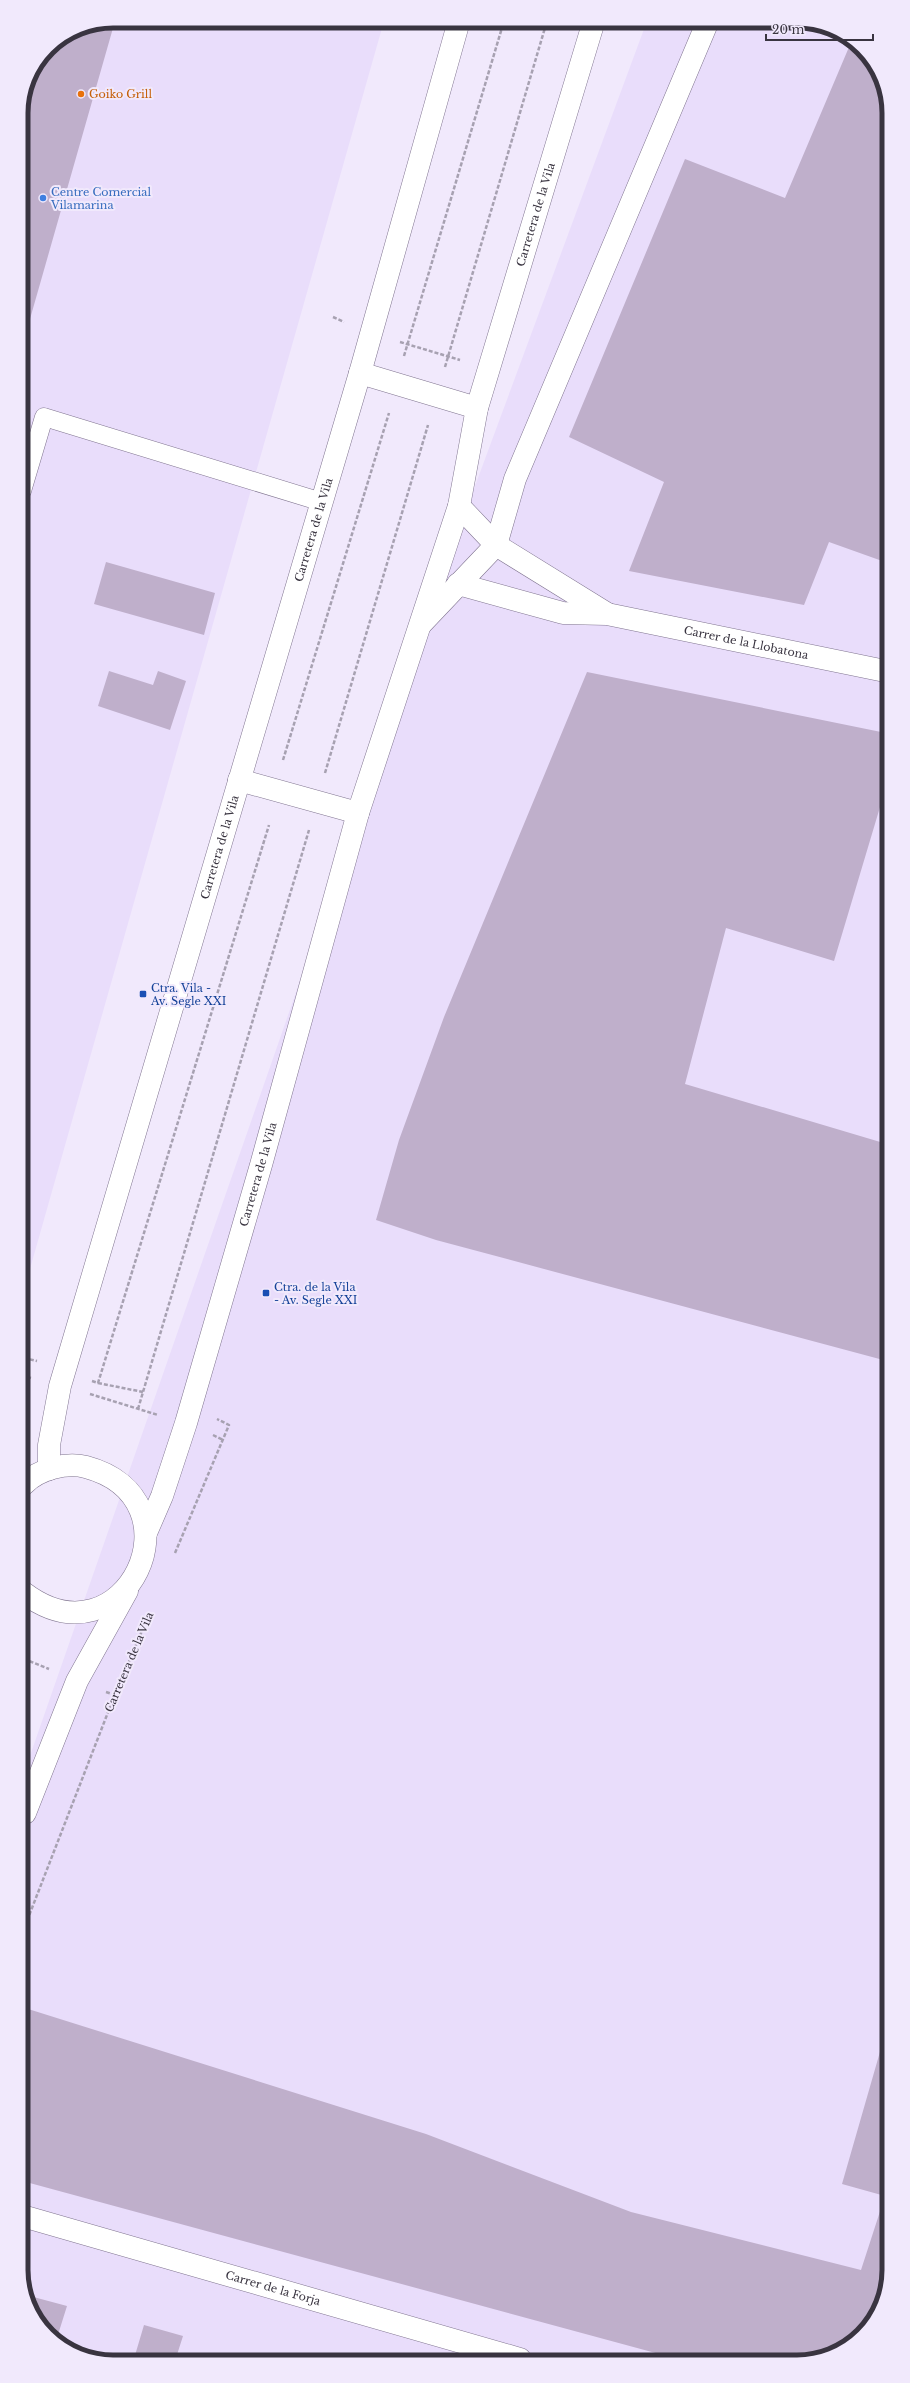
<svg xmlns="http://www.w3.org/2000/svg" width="910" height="2383" viewBox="0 0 910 2383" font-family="'Libre Baskerville',serif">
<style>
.built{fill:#e9ddfb}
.building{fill:#bfafcb}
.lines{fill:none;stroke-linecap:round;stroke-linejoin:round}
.service-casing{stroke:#807590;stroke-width:19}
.minor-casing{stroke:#807590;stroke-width:23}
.tertiary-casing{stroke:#807590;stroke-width:23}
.path{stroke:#a7a1b1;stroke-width:2.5;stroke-dasharray:4 2;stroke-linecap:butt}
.service{stroke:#fff;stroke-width:18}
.minor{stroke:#fff;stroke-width:22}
.tertiary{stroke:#fff;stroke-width:22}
.food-dot{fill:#e8710a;stroke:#f1e9fc;stroke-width:1.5}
.shop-dot{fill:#3f7fe0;stroke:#f1e9fc;stroke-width:1.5}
.transit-dot{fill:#1a4fb4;stroke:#f1e9fc;stroke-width:1.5}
.labels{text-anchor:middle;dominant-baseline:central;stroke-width:4;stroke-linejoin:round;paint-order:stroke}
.food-label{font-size:11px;fill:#c56008;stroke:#f1e9fc;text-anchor:start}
.shop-label{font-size:11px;fill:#366cbe;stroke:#f1e9fc;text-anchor:start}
.street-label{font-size:11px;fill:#393440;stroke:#f1e9fc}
.transit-label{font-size:11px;fill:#164399;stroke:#f1e9fc;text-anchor:start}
.rim{fill:none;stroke:#393440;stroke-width:5}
</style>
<rect width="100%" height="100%" fill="#f1e9fc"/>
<path class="built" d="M113,21H384L24,1290L21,108Z
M647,21H803L853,40L884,84L889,2270L870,2326L826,2357L107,2362L57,2343L26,2299L25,1770L431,605Z"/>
<path class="building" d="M113,21H115L22,347L21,108L30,73L48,48L78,28Z
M852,40L884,84L885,562L829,542L804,605L629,571L664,482L569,437L685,159L785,198Z
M106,562L215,593L204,635L94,604Z
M109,671L153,685L158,671L186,681L170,730L98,706Z
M587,672L886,733V787L834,961L726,928L685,1084L887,1144V1361L436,1240L376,1220L399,1140L444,1017Z
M25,2008L426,2134L631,2212L861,2270L885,2196L842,2184L888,2024L889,2270L870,2326L826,2357L674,2358L26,2182Z
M26,2295L67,2306L56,2341L26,2299Z
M144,2325L183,2336L175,2361L133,2362Z"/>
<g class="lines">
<defs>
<path id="service" d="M22,491L44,417L322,502"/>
<g id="minor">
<path d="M459,506L496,545L606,613"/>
<path id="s1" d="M458,584L563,613L607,614L885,671"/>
<path d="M421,624L496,545L515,479L708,21"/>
<path id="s2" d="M26,2217L520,2359"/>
</g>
<g id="tertiary">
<path d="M360,373L477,408"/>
<path d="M239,780L358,813"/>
<path id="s3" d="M49,1469V1445L60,1386L360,373L459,21"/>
<path d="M24,1484C39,1469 66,1462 86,1467C205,1499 125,1669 24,1593"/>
<path id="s4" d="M146,1533L162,1496L186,1423L261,1165L358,813L459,506L477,408L594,21"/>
<path d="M25,1813L77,1681L127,1591"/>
</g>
</defs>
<use href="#service" class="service-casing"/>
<use href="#minor" class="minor-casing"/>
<use href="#tertiary" class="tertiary-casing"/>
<path class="path" d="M333,317L344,322
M400,342L460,360
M404,356L504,21
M445,367L547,21
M283,760L389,413
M325,773L428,425
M24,1358L37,1361
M24,1376L31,1378
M92,1381L98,1383L269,825
M98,1383L143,1392
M90,1394L158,1415
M138,1409L309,830
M213,1435L223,1440
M175,1553L229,1425L217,1419
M24,1659L49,1669
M106,1692L115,1695
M25,1926L112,1702L144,1626"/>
<use href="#service" class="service"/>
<use href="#minor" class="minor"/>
<use href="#tertiary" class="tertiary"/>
</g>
<circle class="food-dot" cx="81" cy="94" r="4"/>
<circle class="shop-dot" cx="43" cy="198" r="4"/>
<g class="transit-dot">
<rect x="139" y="990" width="8" height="8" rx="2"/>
<rect x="262" y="1289" width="8" height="8" rx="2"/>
</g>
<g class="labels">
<g class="food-label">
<text x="89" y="94">Goiko Grill</text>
</g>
<g class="shop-label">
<text x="51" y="192">Centre Comercial<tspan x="51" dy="13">Vilamarina</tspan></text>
</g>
<g class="street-label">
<text stroke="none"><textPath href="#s4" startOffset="1376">Carretera de la Vila</textPath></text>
<text stroke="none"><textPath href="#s3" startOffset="977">Carretera de la Vila</textPath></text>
<text stroke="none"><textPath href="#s1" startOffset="295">Carrer de la Llobatona</textPath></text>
<text stroke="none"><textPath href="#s3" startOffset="646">Carretera de la Vila</textPath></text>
<text stroke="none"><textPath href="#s4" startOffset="376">Carretera de la Vila</textPath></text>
<text transform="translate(129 1662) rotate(-67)">Carretera de la Vila</text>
<text stroke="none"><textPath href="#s2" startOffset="257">Carrer de la Forja</textPath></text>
</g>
<g class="transit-label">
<text x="151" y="988">Ctra. Vila -<tspan x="151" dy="13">Av. Segle XXI</tspan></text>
<text x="274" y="1287">Ctra. de la Vila<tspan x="274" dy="13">- Av. Segle XXI</tspan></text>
</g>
</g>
<path d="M0 0H910V2383H0ZM113 28H797A85 85 0 0 1 882 113V2270A85 85 0 0 1 797 2355H113A85 85 0 0 1 28 2270V113A85 85 0 0 1 113 28Z" fill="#f1e9fc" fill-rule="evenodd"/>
<path class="rim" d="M113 28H797A85 85 0 0 1 882 113V2270A85 85 0 0 1 797 2355H113A85 85 0 0 1 28 2270V113A85 85 0 0 1 113 28Z"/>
<path d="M766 34v6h107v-6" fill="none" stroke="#393440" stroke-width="2"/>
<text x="772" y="34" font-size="12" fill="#393440" stroke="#f1e9fc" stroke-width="3" paint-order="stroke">20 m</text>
</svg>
